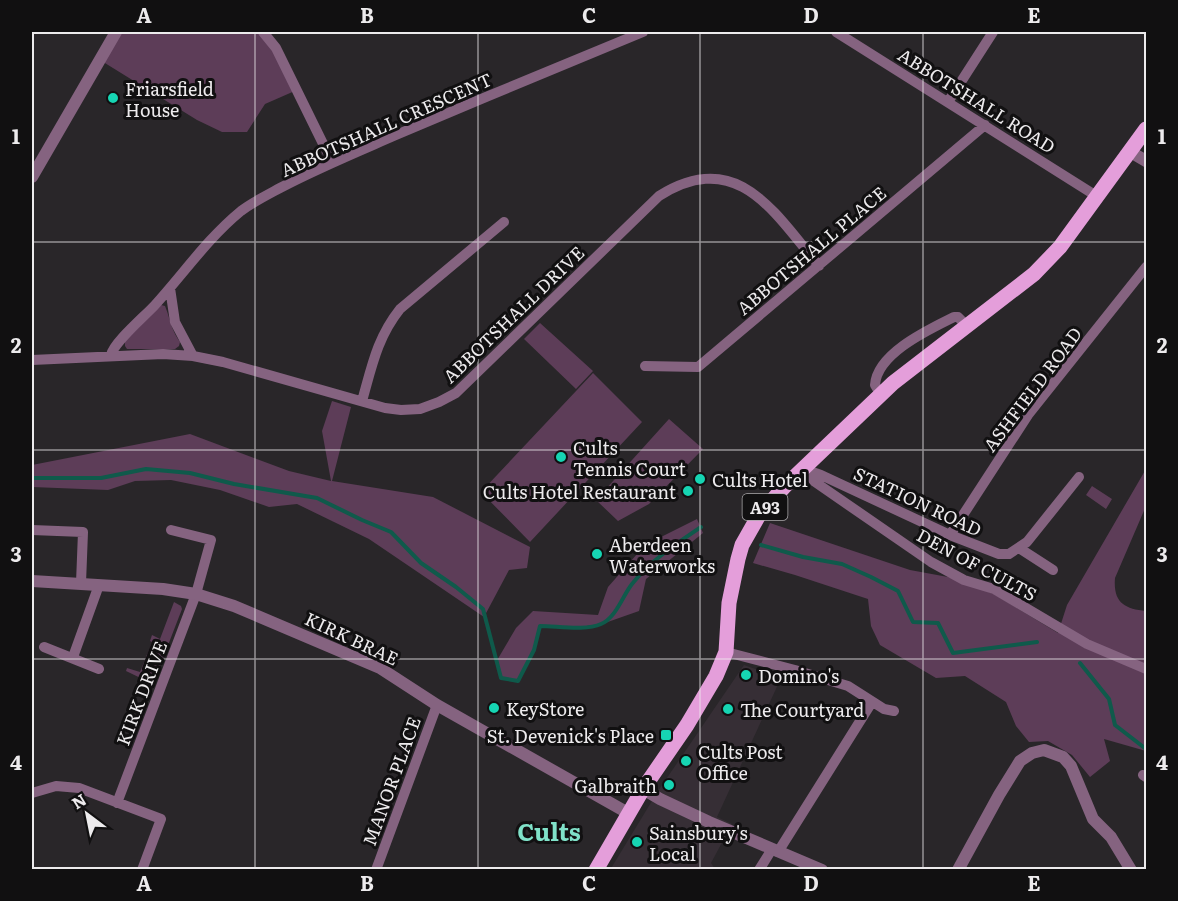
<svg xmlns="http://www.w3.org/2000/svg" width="1178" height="901" viewBox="0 0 1178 901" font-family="Literata,serif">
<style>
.built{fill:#362e35}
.green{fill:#5d3d58}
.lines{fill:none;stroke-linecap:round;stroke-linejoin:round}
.stream{stroke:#0f5a4b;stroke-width:4}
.minor{stroke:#856380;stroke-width:10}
.tertiary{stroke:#856380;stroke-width:12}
.primary{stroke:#e49eda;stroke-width:15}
.grid{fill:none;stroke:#edebed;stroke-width:1.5;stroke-opacity:0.55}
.poi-dot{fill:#16d5b3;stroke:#111011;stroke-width:2}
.labels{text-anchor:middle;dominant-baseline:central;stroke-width:6;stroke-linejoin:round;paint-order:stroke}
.shield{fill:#111011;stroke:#aba9ab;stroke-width:1.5}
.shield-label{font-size:16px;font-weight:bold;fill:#edebed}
.poi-label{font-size:18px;fill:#edebed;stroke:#111011;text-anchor:start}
.street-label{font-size:18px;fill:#edebed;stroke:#111011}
.district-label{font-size:24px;font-weight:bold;fill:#80e2c9;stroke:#111011}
.neatline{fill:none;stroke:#edebed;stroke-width:2}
.grid-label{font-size:20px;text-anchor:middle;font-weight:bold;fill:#edebed}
</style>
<rect width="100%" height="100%" fill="#292629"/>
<path class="built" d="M744,665L781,678L717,817L732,824L711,863L715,869L610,870L658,791Z"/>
<path class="green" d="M116,32H263L297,90L265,104L247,132H222L197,120L100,60Z
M161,305L165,306C171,321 170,327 180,342L179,346L175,349H127L125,346V341Z
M540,323L593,371L576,389L524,339Z
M593,373L642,422L530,542L481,492Z
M332,401L351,407L332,481L433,497L530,547L527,568L509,570L484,617L369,539L297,504L269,507L220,490L171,480L135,481L108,490L32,487V465L190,434L289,471L331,481L322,431Z
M669,419L703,449L649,504L618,521L596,500Z
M1146,469V506L1115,578C1113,602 1124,609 1146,611V751L1104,739L1110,761L1090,777L1072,755L1048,741L1029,742L1016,726L1006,702L965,676L936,678L880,645L871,626L868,599L795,575L753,563L770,523L910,570L948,577L994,594L1058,633L1067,605Z
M1092,486L1112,499L1106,509L1086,495Z
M697,519L703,533L646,579L639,611L602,624L579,627L541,626L534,650L518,681L501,678L496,662L516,628L533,611L598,615L608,587L645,545Z
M174,602L181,606L182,609L153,684L126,671L127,668L140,672L152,642L150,641L152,635L160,639Z"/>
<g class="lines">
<path class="stream" d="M32,478H101L146,469L190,473L234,484L317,498L362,520L391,532L421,563L456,587L483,609L501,678L518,681L534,650L540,626C557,626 586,631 601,624C616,618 623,595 632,584C651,560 676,544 701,527
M761,545L803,557L842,564L871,577L898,591L913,622L938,623L953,653L1037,642
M1080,663L1109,699L1115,725L1146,749"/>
<path class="minor" d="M263,32L276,48L332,162
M836,32L1098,197
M948,102L993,32
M170,288L175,322L193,356
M111,355C114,342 145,316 155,305C184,273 208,238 241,211C253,202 267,195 280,188C318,168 357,152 396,135C478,100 561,66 643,32
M32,360L163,354L193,356L223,362L385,408L401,410L420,409L439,402L456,393L659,196C737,147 774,212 819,266
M645,366L698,367L985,125
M881,395L875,385C877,353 930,329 954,317H958L967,326
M362,401C372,366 377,338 400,309L504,222
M804,469L815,482L931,562L964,580L994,589L1087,644L1146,669
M804,469L821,475L950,535L999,554H1009L1027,542L1079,477
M32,530L83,532L81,583
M950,535L1028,415L1146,267
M1019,548L1053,570
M44,647L99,669
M726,652L795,670L848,686L884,709L894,711
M73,657L99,585
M1143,775L1146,777
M32,793L56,786L79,788L161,819L142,870
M117,803L196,594L211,540L171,530
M778,852L872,702
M376,870L437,705
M759,870L772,849"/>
<path class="tertiary" d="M1129,151L1146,161
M32,177L116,32
M32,581L163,589L196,594L234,606L380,668L437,705L628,813
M643,789L660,799L709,822L822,870
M958,870L999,795L1020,761L1032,753L1044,750L1063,757L1071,766L1093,819L1111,837L1131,870"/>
<path class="primary" d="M596,870L643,789L687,725L716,676L726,652L729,603L738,559L742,545L759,515L785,486L893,383L1034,274L1060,247L1146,129"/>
</g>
<path class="grid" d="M255,32V870M478,32V870M700,32V870M923,32V870M32,242H1146M32,450H1146M32,659H1146"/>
<g class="poi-dot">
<circle cx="113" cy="98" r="6"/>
<circle cx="561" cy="457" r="6"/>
<circle cx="700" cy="479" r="6"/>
<circle cx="688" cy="491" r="6"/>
<circle cx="597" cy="554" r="6"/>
<circle cx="746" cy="675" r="6"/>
<circle cx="494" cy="708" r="6"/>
<circle cx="728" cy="709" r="6"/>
<rect x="660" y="729" width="12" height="12" rx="3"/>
<circle cx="686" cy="761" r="6"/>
<circle cx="669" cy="785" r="6"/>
<circle cx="637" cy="842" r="6"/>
</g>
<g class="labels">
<rect class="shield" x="742.5" y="494" width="45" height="26" rx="4.5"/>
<g class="shield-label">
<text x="765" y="507">A93</text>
</g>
<g class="poi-label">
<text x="125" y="88">Friarsfield<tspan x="125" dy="21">House</tspan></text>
<text x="573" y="447">Cults<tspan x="573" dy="21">Tennis Court</tspan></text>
<text x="712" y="479">Cults Hotel</text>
<text x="676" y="491" text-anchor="end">Cults Hotel Restaurant</text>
<text x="609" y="544">Aberdeen<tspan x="609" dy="21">Waterworks</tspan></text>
<text x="758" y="675">Domino's</text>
<text x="506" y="708">KeyStore</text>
<text x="740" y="709">The Courtyard</text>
<text x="654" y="735" text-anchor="end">St. Devenick's Place</text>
<text x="698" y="751">Cults Post<tspan x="698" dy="21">Office</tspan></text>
<text x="657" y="785" text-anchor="end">Galbraith</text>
<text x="649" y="832">Sainsbury's<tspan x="649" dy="21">Local</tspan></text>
</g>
<g class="street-label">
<text transform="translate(977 100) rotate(32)">ABBOTSHALL ROAD</text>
<text transform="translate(386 124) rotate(-24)">ABBOTSHALL CRESCENT</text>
<text transform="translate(811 250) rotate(-40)">ABBOTSHALL PLACE</text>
<text transform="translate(513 314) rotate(-44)">ABBOTSHALL DRIVE</text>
<text transform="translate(1032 389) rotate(-53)">ASHFIELD ROAD</text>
<text transform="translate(918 501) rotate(25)">STATION ROAD</text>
<text transform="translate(977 564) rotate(28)">DEN OF CULTS</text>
<text transform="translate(352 638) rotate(25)">KIRK BRAE</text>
<text transform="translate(141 693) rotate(-69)">KIRK DRIVE</text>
<text transform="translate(391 781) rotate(-70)">MANOR PLACE</text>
</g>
<g class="district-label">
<text x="549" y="830">Cults</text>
</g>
</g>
<rect width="1178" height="901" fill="none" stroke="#111011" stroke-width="66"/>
<g transform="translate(87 814) rotate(328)" stroke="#111011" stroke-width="4.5" paint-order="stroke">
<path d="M0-4.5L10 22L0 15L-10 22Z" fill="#edebed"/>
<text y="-9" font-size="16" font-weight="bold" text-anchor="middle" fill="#edebed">N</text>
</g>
<rect x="33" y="33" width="1112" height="835" class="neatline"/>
<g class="grid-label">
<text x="144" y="23">A</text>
<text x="367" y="23">B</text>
<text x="589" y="23">C</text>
<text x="811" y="23">D</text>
<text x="1034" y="23">E</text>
<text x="16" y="144">1</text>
<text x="1162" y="144">1</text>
<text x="16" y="353">2</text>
<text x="1162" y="353">2</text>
<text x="16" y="562">3</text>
<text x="1162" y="562">3</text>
<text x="16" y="770">4</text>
<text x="1162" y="770">4</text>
<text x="144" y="891">A</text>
<text x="367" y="891">B</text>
<text x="589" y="891">C</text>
<text x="811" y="891">D</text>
<text x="1034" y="891">E</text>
</g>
</svg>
